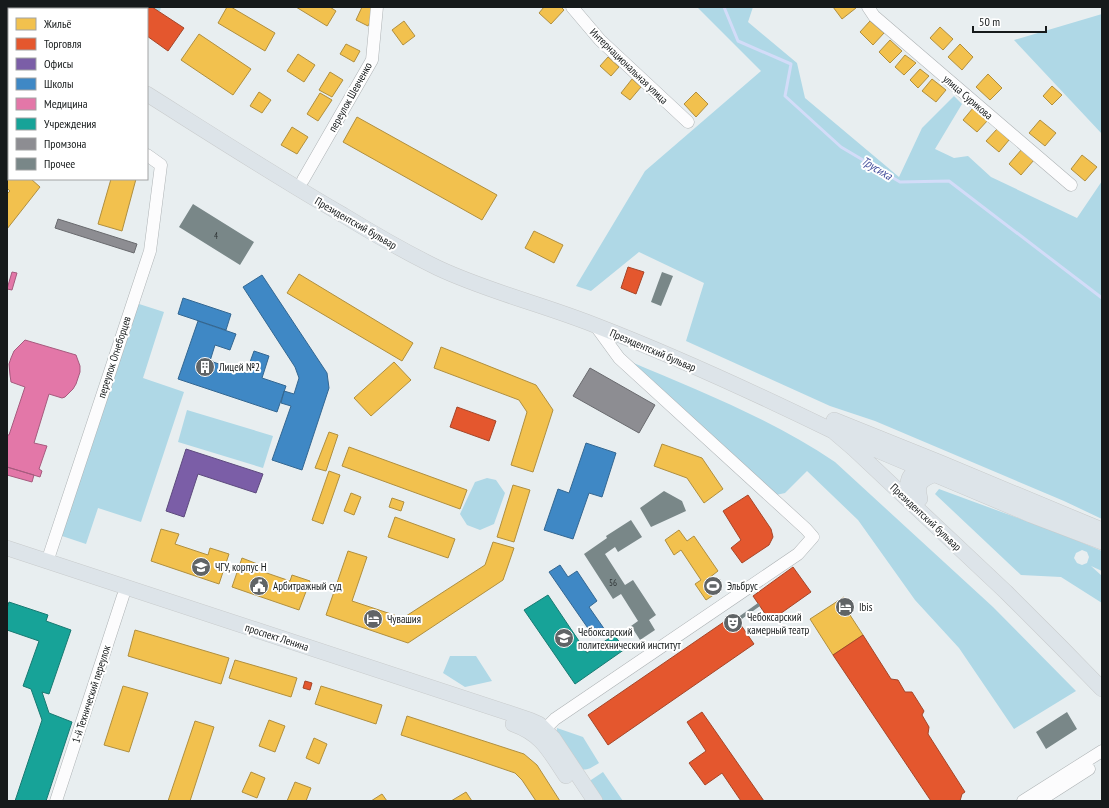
<svg xmlns="http://www.w3.org/2000/svg" width="1109" height="808" viewBox="0 0 1109 808" font-family="'PT Sans Narrow',sans-serif">
<style>
.green{fill:#afd8e6;fill-rule:evenodd}
.homes{fill:#f2c14e;stroke:#b08f3f}
.shops{fill:#e4572e;stroke:#a64528}
.offices{fill:#7b5ea7;stroke:#5d4a7d}
.schools{fill:#3f88c5;stroke:#336792}
.health{fill:#e377a8;stroke:#a65b7e}
.public{fill:#17a398;stroke:#177a72}
.industry{fill:#8d8d92;stroke:#696a6e}
.lines{fill:none;stroke-linecap:round;stroke-linejoin:round}
.stream{stroke:#d3dcf8;stroke-width:3}
.building{fill:#798788}
.minor-casing{stroke:#adb2b4;stroke-width:13}
.major-casing{stroke:#c8cbcc;stroke-width:16}
.minor{stroke:#fcfcfd;stroke-width:12}
.major{stroke:#dde4e9;stroke-width:15}
.labels{text-anchor:middle;dominant-baseline:central;stroke-width:4;stroke-linejoin:round;paint-order:stroke}
.number-label{font-size:9px;fill:#2f3536}
.street-label{font-size:11px;fill:#161a1b;stroke:#fff}
.poi-label{font-size:11px;fill:#161a1b;stroke:#fff;text-anchor:start}
.water-label{font-size:12px;font-style:italic;fill:#434e9b;stroke:#fff}
</style>
<rect width="100%" height="100%" fill="#e8eef0"/>
<path class="green" d="M77,7H161L160,11H147V9H75Z
M697,7H753L748,22L797,63L805,98L899,177L922,128L954,96L962,104L935,149L954,158L968,156L991,177L1077,218L1102,181V519L1064,501L875,421L830,406L686,341L704,283L639,252L591,291L576,286L645,171L761,71Z
M1102,14V134L1014,40Z
M136,303L164,312L143,378L184,392L141,522L98,508L86,544L59,535Z
M629,361C699,391 772,419 835,462L993,607L1076,691L1014,729L959,648L915,600L858,520L807,471L785,493L776,495Z
M187,410L273,436L263,468L178,442Z
M487,478L496,480L505,493L494,524L480,530L467,525L460,514L475,482Z
M939,489L1064,535L1102,551V571L1091,566L1102,576V603L1061,577L1021,575L935,494ZM1082,550L1087,552L1089,557L1087,563L1082,565L1077,563L1074,558L1076,553Z
M450,656H476L492,681L465,687L443,673Z
M557,728L583,737L599,763C592,767 587,772 580,768L557,732Z
M603,772L623,801H601L590,782L591,780Z"/>
<path class="homes" d="M227,7H231L275,33L265,51L218,23Z
M296,7H330L336,11L327,26Z
M362,7H370L376,10L368,26L356,20Z
M544,7H561L564,10L551,24L539,13Z
M833,7H856V8L842,19Z
M404,21L415,36L403,45L392,30Z
M870,21L884,33L873,45L860,32Z
M940,27L953,39L943,50L930,38Z
M199,34L251,69L233,95L181,60Z
M890,40L902,51L890,63L879,52Z
M346,44L360,51L354,62L340,54Z
M960,44L973,57L962,70L948,57Z
M298,54L315,65L304,82L287,71Z
M905,55L916,63L904,75L895,67Z
M608,57L619,67L611,76L600,66Z
M920,69L929,76L918,88L910,80Z
M330,72L343,80L332,97L319,90Z
M7,74L9,75V98L7,97Z
M988,74L1002,88L990,100L976,87Z
M632,79L641,87L630,100L621,93Z
M932,79L946,90L936,102L922,91Z
M1052,86L1062,95L1052,105L1043,96Z
M259,92L271,100L262,113L250,106Z
M696,92L708,104L696,117L684,104Z
M320,93L332,100L318,121L307,114Z
M973,108L988,120L977,132L963,120Z
M357,117L497,195L482,220L343,142Z
M1040,120L1056,133L1045,146L1029,133Z
M292,127L308,137L297,154L281,145Z
M997,129L1009,140L999,152L986,141Z
M1022,149L1034,160L1021,175L1009,164Z
M1082,155L1097,167L1085,181L1071,169Z
M9,164V179H31L40,187L7,229V194L10,191L7,188V167Z
M111,179H136L122,231L98,224Z
M534,231L563,245L554,263L525,248Z
M299,274L413,343L402,361L287,293Z
M441,347L536,385L553,410L533,472L511,465L527,412L519,400L434,368Z
M394,362L411,380L371,416L354,398Z
M329,432L338,435L326,471L315,468Z
M662,444L702,458L723,489L704,503L687,478L654,466Z
M349,447L467,490L460,509L342,466Z
M329,471L340,475L323,524L312,520Z
M513,485L530,490L514,542L497,537Z
M351,493L361,497L354,515L344,511Z
M392,498L404,502L401,511L389,507Z
M395,517L455,539L448,558L388,537Z
M161,529L179,534L175,544L208,555L210,548L229,554L219,584L151,561Z
M679,530L687,541L694,536L718,571L709,578L718,592L706,600L695,584L701,580L681,550L674,555L665,540Z
M493,542L514,548L503,580L408,643L326,615L348,551L367,557L352,601L403,618L485,565Z
M242,558L260,565L258,570L290,581L292,575L310,581L299,610L232,587Z
M844,597L852,609L848,612L863,635L833,655L810,619Z
M135,630L229,658L221,684L128,656Z
M235,660L297,678L291,697L229,678Z
M123,686L148,693L129,752L104,745Z
M321,686L382,705L376,724L315,704Z
M407,716L524,754L537,765L560,801H536L522,780L515,773L474,759L401,735Z
M269,720L285,726L275,752L259,746Z
M195,721L214,727L190,801H168Z
M314,738L327,744L319,764L306,758Z
M251,772L265,778L257,798L242,792Z
M295,782L311,788L306,801H287Z
M466,792L472,801H451Z
M382,794L387,801H371Z"/>
<path class="shops" d="M117,7H152L184,28L168,51L147,36V9H115Z
M628,267L644,272L636,294L621,288Z
M457,407L496,421L489,441L450,427Z
M748,495L771,529L773,537L769,545L742,563L731,548L741,540L723,511Z
M793,567L811,592L770,621L753,596Z
M734,615L754,644L608,745L588,715Z
M863,635L891,679L898,680L905,692H912L924,711L922,715L929,727L928,734L965,792L962,794L960,801H931L833,655Z
M305,681L312,683L310,690L303,688Z
M702,712L764,801H741L722,773L705,785L689,763L706,751L687,722Z"/>
<path class="offices" d="M186,449L263,474L256,493L198,474L184,517L166,511Z"/>
<path class="schools" d="M262,275L327,373L329,388L302,470L272,460L291,406L281,403L284,391L294,394L299,378L295,367L243,287Z
M183,298L231,314L226,330L178,314Z
M198,321L236,334L230,350L215,345L210,361L246,373L254,351L269,356L262,378L286,386L277,412L178,379Z
M586,443L616,453L602,497L589,493L573,539L544,530L558,489L569,493Z
M560,565L568,577L577,571L597,601L589,607L605,630L594,637L549,572Z"/>
<path class="health" d="M12,272L17,273L12,290L7,289Z
M25,340L76,355L80,366V372L76,384L73,389L65,397L62,398L49,394L34,443L47,446L39,469L42,471L40,477L7,467V435H9L25,387L11,382L10,375L9,364L11,358L14,351Z
M7,467L34,475L32,482L7,475Z"/>
<path class="public" d="M548,595L587,653L614,635L625,649L575,684L524,610Z
M9,602L48,615L46,621L71,630L49,694L42,692L49,713L72,722L46,801H15L42,720L31,689L23,686L39,641L7,630V608Z"/>
<path class="industry" d="M58,219L137,244L134,253L55,228Z
M590,368L655,405L639,433L573,396Z"/>
<g class="lines">
<path class="stream" d="M724,7L738,41L791,64L785,96L841,147L900,182L949,181L1102,298"/>
</g>
<path class="building" d="M193,204L254,242L240,265L179,227Z
M662,272L673,276L661,306L651,302Z
M664,491L682,501L686,511L651,527L640,508Z
M631,520L642,537L618,552L615,547L605,554L625,585L633,580L656,615L649,620L655,630L640,640L631,626L638,621L621,594L613,599L584,554L607,538L606,536Z
M758,603L760,606L739,621L737,618Z
M1067,712L1077,729L1046,749L1036,732Z"/>
<g class="lines">
<defs>
<path id="minor" d="M572,7L600,40L688,122
M868,7L874,16L1071,185
M303,180L372,60L377,7
M47,562L150,251L161,165L147,155
M545,729L555,719L798,554L813,537L806,529L619,358L595,325
M56,801L123,596
M1023,801L1102,751
M1039,801L1089,769"/>
<path id="major" d="M20,7L23,9
M38,7L40,9
M147,94C212,135 277,177 343,215C374,234 405,252 438,268C489,292 545,305 597,326C677,357 755,393 833,431L854,449L1006,592L1061,647L1102,689
M834,420L941,463L1102,530
M848,438L1031,515L1102,542
M920,499C916,483 921,480 935,474
M912,503C904,483 906,471 929,466
M7,548L530,720L539,724L553,738L595,801
M513,724C543,735 549,751 566,776"/>
</defs>
<use href="#minor" class="minor-casing"/>
<use href="#major" class="major-casing"/>
<use href="#minor" class="minor"/>
<use href="#major" class="major"/>
</g>
<defs>
<symbol id="building-disc" viewBox="-11 -11 22 22"><circle r="9.5" fill="#606466" stroke="#fff"/><path d="M-4-6H4V6H1V3H-1V6H-4ZM-2.5-4.3h1.7v1.8h-1.7ZM.8-4.3h1.7v1.8H.8ZM-2.5-1h1.7V.8h-1.7ZM.8-1h1.7V.8H.8Z" fill="#fff"/></symbol>
<symbol id="university-disc" viewBox="-11 -11 22 22"><circle r="9.5" fill="#606466" stroke="#fff"/><path d="M0-5L7-2L0 1L-7-2ZM-4 1L0 2.5L4 1V4Q0 6-4 4Z" fill="#fff"/></symbol>
<symbol id="civic-disc" viewBox="-11 -11 22 22"><circle r="9.5" fill="#606466" stroke="#fff"/><path d="M-.6-6.5H3V-4.5H.6V-3L4-1V1h2V6H-6V1h2V-1L-.6-3ZM-1.2 2.5V6h2.4V2.5Z" fill="#fff"/></symbol>
<symbol id="stadium-disc" viewBox="-11 -11 22 22"><circle r="9.5" fill="#606466" stroke="#fff"/><path d="M0-5a6.5 5 0 1 0 0 10a6.5 5 0 1 0 0-10ZM-3.5-1.8h7v3.6h-7Z" fill="#fff"/></symbol>
<symbol id="hotel-disc" viewBox="-11 -11 22 22"><circle r="9.5" fill="#606466" stroke="#fff"/><path d="M-6-4.5h1.5V1H6V5H4.5V3h-9V5H-6ZM-4 0a1.8 1.8 0 1 1 3.6 0ZM.5 0V-2.5h3Q6-2.5 6 0Z" fill="#fff"/></symbol>
<symbol id="theatre-disc" viewBox="-11 -11 22 22"><circle r="9.5" fill="#606466" stroke="#fff"/><path d="M-5-5.5Q0-4 5-5.5V0Q5 5 0 6Q-5 5-5 0ZM-3.3-2.5H-1v1.5H-3.3ZM1-2.5H3.3v1.5H1ZM-2.8 1Q0 5.5 2.8 1Z" fill="#fff"/></symbol>
</defs>
<g fill-rule="evenodd">
<use href="#building-disc" x="194" y="356" width="22" height="22"/>
<use href="#university-disc" x="190" y="556" width="22" height="22"/>
<use href="#civic-disc" x="248" y="575" width="22" height="22"/>
<use href="#stadium-disc" x="702" y="575" width="22" height="22"/>
<use href="#hotel-disc" x="834" y="596" width="22" height="22"/>
<use href="#hotel-disc" x="362" y="608" width="22" height="22"/>
<use href="#theatre-disc" x="722" y="612" width="22" height="22"/>
<use href="#university-disc" x="553" y="627" width="22" height="22"/>
</g>
<g class="labels">
<g class="number-label">
<text x="216" y="235">4</text>
<text x="613" y="582">56</text>
</g>
<g class="street-label">
<text transform="translate(629 66) rotate(44)">Интернациональная улица</text>
<text transform="translate(350 97) rotate(-61)">переулок Шевченко</text>
<text transform="translate(968 97) rotate(41)">улица Сурикова</text>
<text transform="translate(356 223) rotate(30)">Президентский бульвар</text>
<text transform="translate(653 350) rotate(23)">Президентский бульвар</text>
<text transform="translate(114 357) rotate(-72)">переулок Огнеборцев</text>
<text transform="translate(926 517) rotate(43)">Президентский бульвар</text>
<text transform="translate(277 637) rotate(18)">проспект Ленина</text>
<text transform="translate(91 694) rotate(-72)">1-й Технический переулок</text>
</g>
<g class="poi-label">
<text x="219" y="367">Лицей №2</text>
<text x="215" y="567">ЧГУ, корпус Н</text>
<text x="273" y="586">Арбитражный суд</text>
<text x="727" y="586">Эльбрус</text>
<text x="859" y="607">Ibis</text>
<text x="747" y="617">Чебоксарский<tspan x="747" dy="13">камерный театр</tspan></text>
<text x="387" y="619">Чувашия</text>
<text x="578" y="632">Чебоксарский<tspan x="578" dy="13">политехнический институт</tspan></text>
</g>
<g class="water-label">
<text transform="translate(877 168) rotate(31)">Трусиха</text>
</g>
</g>
<rect width="1109" height="808" fill="none" stroke="#161a1b" stroke-width="16"/>
<rect x="8" y="8" width="140" height="172" fill="#ffffff" stroke="#a2a3a4"/>
<rect x="16" y="18" width="20" height="12" fill="#f2c14e" stroke="#a2a3a4"/>
<text x="44" y="28" font-size="12" fill="#161a1b">Жильё</text>
<rect x="16" y="38" width="20" height="12" fill="#e4572e" stroke="#a2a3a4"/>
<text x="44" y="48" font-size="12" fill="#161a1b">Торговля</text>
<rect x="16" y="58" width="20" height="12" fill="#7b5ea7" stroke="#a2a3a4"/>
<text x="44" y="68" font-size="12" fill="#161a1b">Офисы</text>
<rect x="16" y="78" width="20" height="12" fill="#3f88c5" stroke="#a2a3a4"/>
<text x="44" y="88" font-size="12" fill="#161a1b">Школы</text>
<rect x="16" y="98" width="20" height="12" fill="#e377a8" stroke="#a2a3a4"/>
<text x="44" y="108" font-size="12" fill="#161a1b">Медицина</text>
<rect x="16" y="118" width="20" height="12" fill="#17a398" stroke="#a2a3a4"/>
<text x="44" y="128" font-size="12" fill="#161a1b">Учреждения</text>
<rect x="16" y="138" width="20" height="12" fill="#8d8d92" stroke="#a2a3a4"/>
<text x="44" y="148" font-size="12" fill="#161a1b">Промзона</text>
<rect x="16" y="158" width="20" height="12" fill="#798788" stroke="#a2a3a4"/>
<text x="44" y="168" font-size="12" fill="#161a1b">Прочее</text>
<path d="M973 26v6h73v-6" fill="none" stroke="#161a1b" stroke-width="2"/>
<text x="979" y="26" font-size="12" fill="#161a1b" stroke="#ffffff" stroke-width="3" paint-order="stroke">50 m</text>
</svg>
